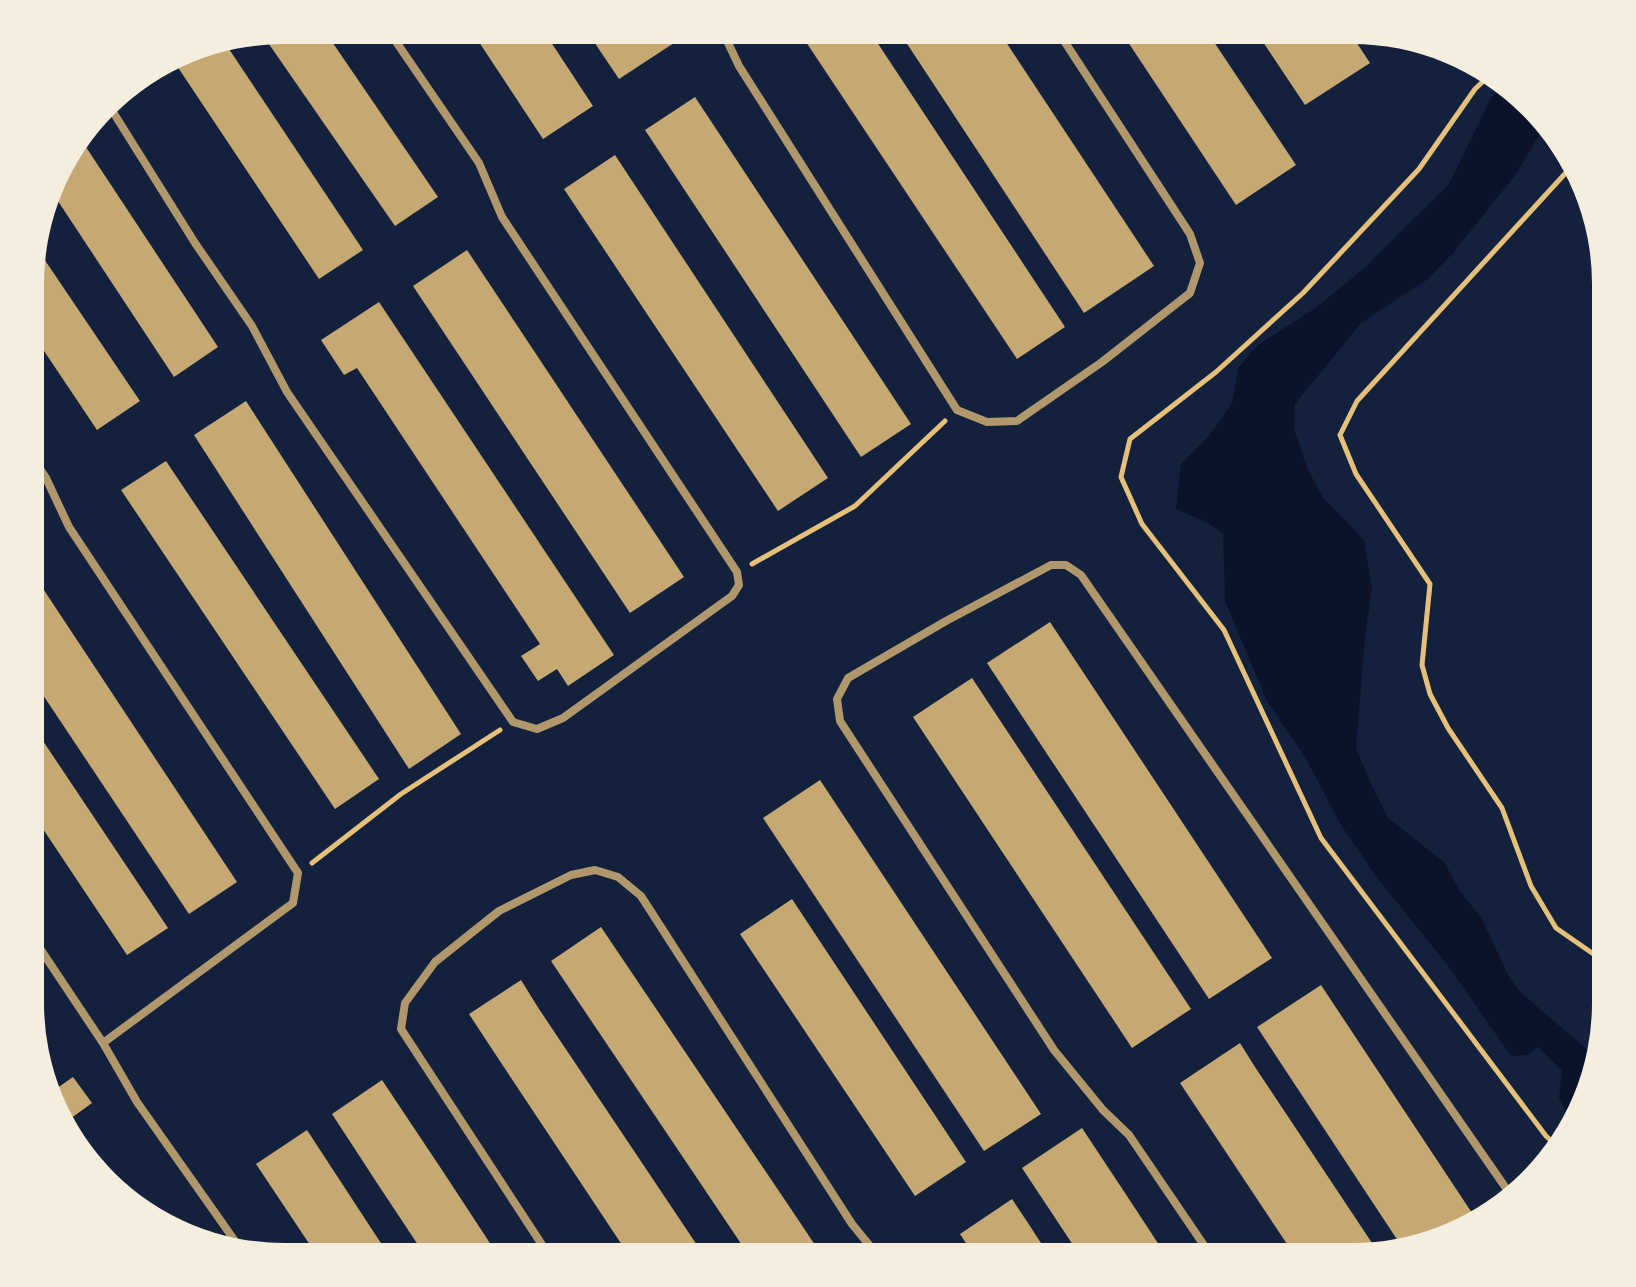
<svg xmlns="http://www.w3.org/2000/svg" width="1636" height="1287" viewBox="0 0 1636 1287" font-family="Roboto,sans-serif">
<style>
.water{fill:#0b132b}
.building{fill:#c6a872}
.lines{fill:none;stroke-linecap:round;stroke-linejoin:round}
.path{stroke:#e5c07b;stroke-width:5}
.minor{stroke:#b1986c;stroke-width:8}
</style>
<rect width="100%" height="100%" fill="#14213d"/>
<path class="water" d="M1504,83L1520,93L1544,127L1516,174L1453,253L1428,279L1361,323L1295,404L1294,429L1308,470L1324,499L1364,540L1372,589L1365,636L1356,749L1374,790L1388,818L1444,862L1460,891L1482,919L1509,977L1520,992L1597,1058L1586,1101L1578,1114L1567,1113L1559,1098L1562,1071L1538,1047L1527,1055L1511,1056L1446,963L1378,879L1341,825L1306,759L1267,701L1225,601L1223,534L1210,524L1176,509L1181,464L1209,436L1232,403L1238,368L1258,345L1317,307L1364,268L1449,184L1491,98Z"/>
<path class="building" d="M284,30H324L438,197L395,226L262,34Z
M471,30H543L593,106L543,139Z
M586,30H666L674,43L619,79Z
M798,30H869L1065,327L1017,359Z
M898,30H998L1154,266L1084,313Z
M1120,30H1206L1296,165L1236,205Z
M1255,30L1349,31L1370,63L1305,105Z
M223,40L363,250L319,279L173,60L202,44Z
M695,97L911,424L861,457L645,130Z
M80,138L218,347L174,377L52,192L64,157Z
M615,155L828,478L778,511L564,189Z
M34,244L140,401L97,430L32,333Z
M467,250L684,577L630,613L413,286Z
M379,302L614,655L568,686L557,669L538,681L521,656L540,644L357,368L344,375L321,340Z
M246,401L461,734L409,769L194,435Z
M166,461L379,779L335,809L121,490Z
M32,572L237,882L189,914L31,677Z
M1050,622L1272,958L1209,999L987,663Z
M972,678L1191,1009L1132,1048L913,717Z
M31,723L168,928L127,955L31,811Z
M820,780L1041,1114L984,1151L763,818Z
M792,899L966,1162L915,1196L740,934Z
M601,927L793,1212L823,1257H750L551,961Z
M521,980L539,1009L705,1257H630L488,1043L469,1014Z
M1321,985L1476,1219L1450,1237L1402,1247L1257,1027Z
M1240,1043L1255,1067L1378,1252L1352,1257H1296L1291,1250L1180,1083Z
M73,1077L92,1103L63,1124L56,1116L50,1093Z
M382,1080L444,1173L499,1257H426L377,1183L332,1114Z
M1082,1128L1127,1196L1167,1257H1081L1022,1168Z
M307,1130L322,1153L390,1257H318L256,1164Z
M1012,1199L1028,1223L1050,1257H975L960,1234Z"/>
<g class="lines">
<path class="path" d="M1490,75L1475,89L1419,169L1303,293L1216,372L1130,439L1121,477L1142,524L1224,630L1321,838L1546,1136L1558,1147
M1572,166L1357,401L1340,435L1356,474L1430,584L1422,665L1430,694L1448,728L1502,808L1531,886L1556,928L1605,962
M752,564L855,506L945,421
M312,863L401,794L500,730"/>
<path class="minor" d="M722,30L739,66L957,410L987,422L1017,421L1102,362L1190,293L1200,263L1190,234L1057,30
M108,104L195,243L252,326L287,392L513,722L537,729L563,718L732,596L739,585L737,572L502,217L479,163L388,30
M32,457L46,478L69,527L298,873L293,903L103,1043
M31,935L103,1043L137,1102L242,1251
M550,1257L401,1029L405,1003L435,962L499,911L571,875L595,870L618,877L641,896L852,1224L879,1257
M1212,1257L1129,1135L1103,1110L1054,1050L840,721L837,699L848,678L946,621L1051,565H1066L1081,575L1510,1194"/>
</g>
<path d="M0 0H1636V1287H0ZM284 44H1352A240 240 0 0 1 1592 284V1003A240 240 0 0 1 1352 1243H284A240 240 0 0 1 44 1003V284A240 240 0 0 1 284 44Z" fill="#f5edde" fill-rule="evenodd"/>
</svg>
